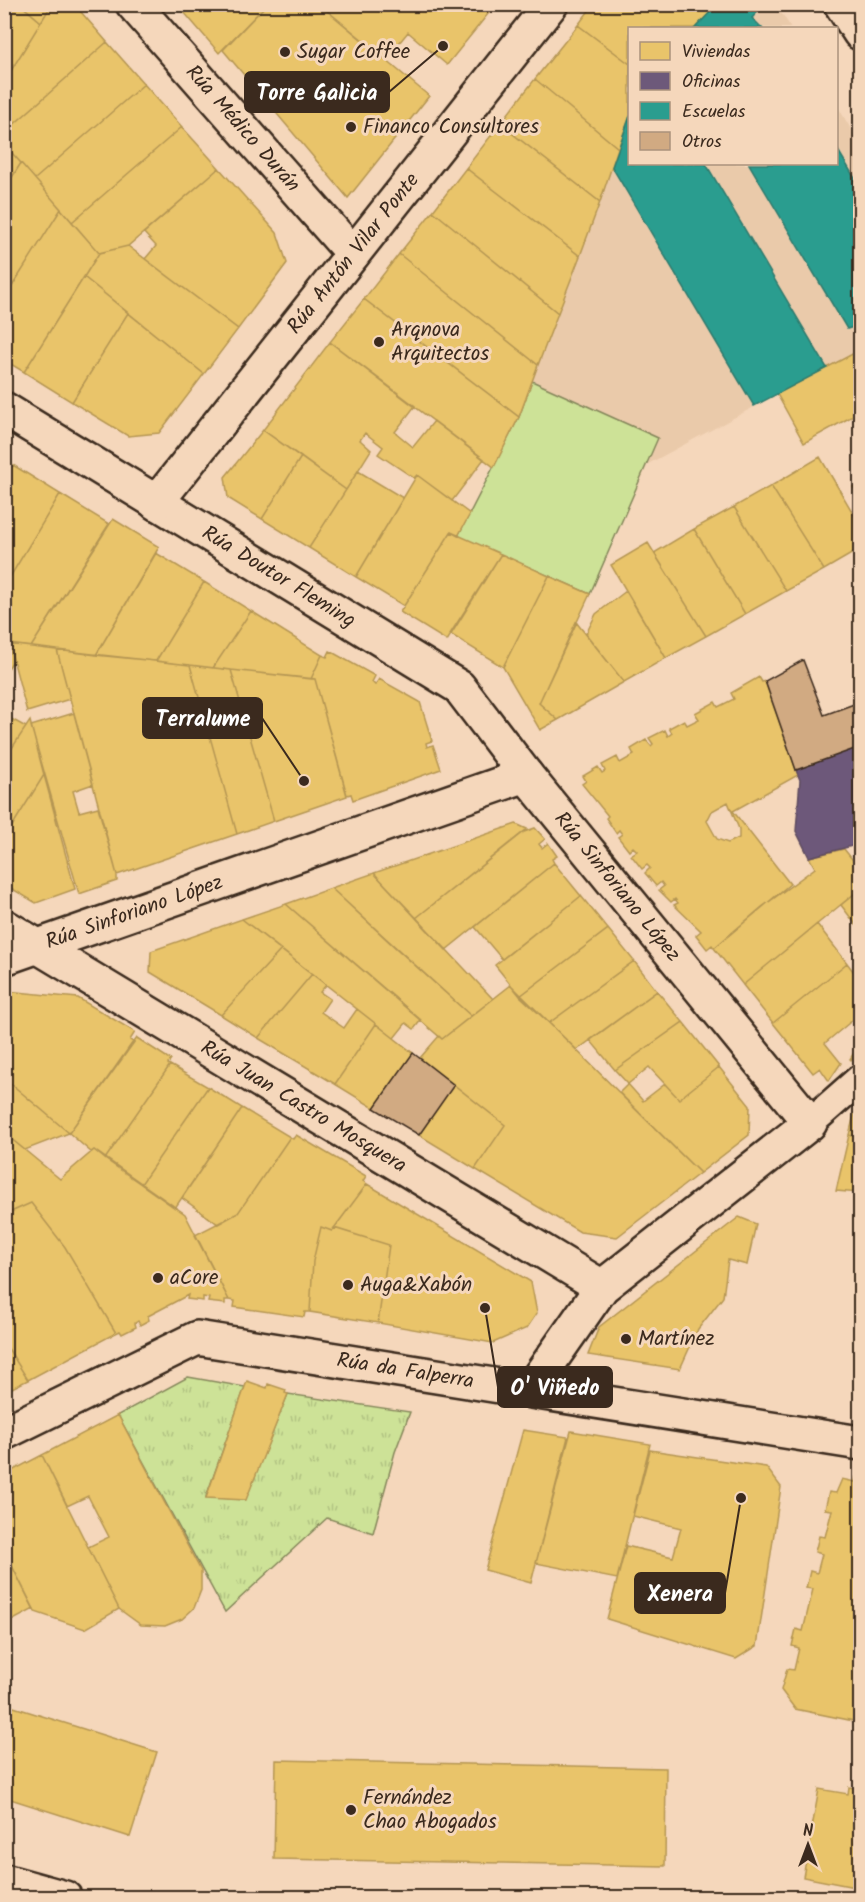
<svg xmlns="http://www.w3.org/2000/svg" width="865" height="1902" viewBox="0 0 865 1902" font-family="Kalam,sans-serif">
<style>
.built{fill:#eacaaa}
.grass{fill:url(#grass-tufts);stroke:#84865a;stroke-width:1.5}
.pitch{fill:#cde297;stroke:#84865a;stroke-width:1.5}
.homes{fill:#e9c46a;stroke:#b59653;stroke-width:1.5;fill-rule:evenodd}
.offices{fill:#6d597a;stroke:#5e4b5e;stroke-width:1.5}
.schools{fill:#2a9d8f;stroke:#2f7a6d;stroke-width:1.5}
.building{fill:#d1aa82;stroke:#3b2a1e;stroke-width:1.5}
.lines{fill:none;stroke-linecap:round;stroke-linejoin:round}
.pedestrian-casing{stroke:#3b2a1e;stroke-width:33}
.minor-casing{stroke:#3b2a1e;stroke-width:38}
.tertiary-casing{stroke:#3b2a1e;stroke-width:38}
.secondary-casing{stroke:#3b2a1e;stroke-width:38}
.pedestrian{stroke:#f5d7bb;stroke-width:28}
.minor{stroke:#f5d7bb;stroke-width:33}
.tertiary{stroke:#f5d7bb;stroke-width:33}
.secondary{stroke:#f5d7bb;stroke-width:33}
.poi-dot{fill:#3b2a1e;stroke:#f5d7bb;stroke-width:2}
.labels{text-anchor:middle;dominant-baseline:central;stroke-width:6;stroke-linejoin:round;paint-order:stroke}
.poi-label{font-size:21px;fill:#3b2a1e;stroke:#f5d7bb;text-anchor:start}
.street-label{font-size:21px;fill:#3b2a1e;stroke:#f5d7bb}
.leader{fill:none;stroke:#3b2a1e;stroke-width:2}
.callout-dot{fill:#3b2a1e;stroke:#f5d7bb;stroke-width:2}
.callout{fill:#3b2a1e;stroke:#3b2a1e;stroke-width:2}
.callout-label{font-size:22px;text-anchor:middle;font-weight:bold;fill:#fff}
</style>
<defs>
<pattern id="grass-tufts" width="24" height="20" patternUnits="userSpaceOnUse" patternTransform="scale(1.5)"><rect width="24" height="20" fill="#cde297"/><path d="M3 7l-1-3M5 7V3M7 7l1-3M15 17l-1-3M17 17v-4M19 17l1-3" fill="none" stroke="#b1c282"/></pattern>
</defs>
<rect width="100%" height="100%" fill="#f5d7bb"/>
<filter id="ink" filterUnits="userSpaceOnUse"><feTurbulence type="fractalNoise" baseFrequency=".0167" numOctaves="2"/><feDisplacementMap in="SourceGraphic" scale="12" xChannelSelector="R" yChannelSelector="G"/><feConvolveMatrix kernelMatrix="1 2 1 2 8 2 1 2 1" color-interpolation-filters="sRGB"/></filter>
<g filter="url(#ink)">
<path class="built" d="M718,4L771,5L783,15L791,28H695Z
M837,105L860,145V350L648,464L600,568L568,585L458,536L519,417L629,116L630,164H836Z"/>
<path class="grass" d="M188,1377L245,1387L206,1497L245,1500L288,1394L410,1412L395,1452L373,1533L327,1518L225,1612L118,1415Z"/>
<path class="pitch" d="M532,381L658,438L590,594L458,536L519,417Z"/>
<path class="homes" d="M4,4H20L41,22L12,69L4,63Z
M20,4H52L41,22Z
M52,4H74L107,42L4,133V82Z
M177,4H267L219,53Z
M267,4H319L429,96L348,198L223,50Z
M319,4H496L447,65L408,32L386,59Z
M594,4H718L695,28H630V64L578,25Z
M578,25L630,64V116L618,148L535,79Z
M107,42L144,84L35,179L4,144V133Z
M4,63L12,69L4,82Z
M535,79L618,148L600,202L500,124Z
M144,84L182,127L72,222L35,179Z
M500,124L600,202L580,256L466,168Z
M182,127L219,168L128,246L99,253L72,222Z
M4,144L21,163L4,190Z
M21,163L61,209L4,299V190Z
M219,168L277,233L287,263L238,329L145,259L156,246L144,233Z
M466,168L580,256L558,313L433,211Z
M61,209L99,253L24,372L4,360V299Z
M433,211L558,313L538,365L399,254Z
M128,246L238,329L204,374L84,277L99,253Z
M399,254L538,365L519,417L364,299Z
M84,277L128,313L72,402L24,372Z
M364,299L519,417L494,467L330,342Z
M128,313L204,374L159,433L128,436L72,402Z
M330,342L415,406L395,432L413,447L434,421L484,459L452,501L417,475L414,478L378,454L383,447L365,433L360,440L371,450L346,490L263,430Z
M860,350V412L804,443L777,394Z
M263,430L301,457L262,519L228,498L225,477Z
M301,457L346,490L309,548L262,519Z
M820,457L860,525V549L824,570L771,486Z
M4,460L13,465L4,479Z
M13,465L60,494L4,587V479Z
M358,471L403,498L356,577L309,548Z
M417,475L470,514L458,536L451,532L404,606L356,577Z
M860,483V498L853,487Z
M771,486L824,570L786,591L734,507Z
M60,494L109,524L31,647L7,644L4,642V587Z
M734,507L786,591L745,614L694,529Z
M113,519L159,547L96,655L31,647Z
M694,529L745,614L706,636L654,553Z
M451,532L501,554L447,641L400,612Z
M648,543L706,636L666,658L611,565Z
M156,553L204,582L156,661L96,655Z
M501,554L549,576L503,667L450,634Z
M549,576L590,594L539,703L558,720L540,730L503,667Z
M204,582L251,611L213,668L156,661Z
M626,591L666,658L624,682L586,634L596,614Z
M251,611L322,655L311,679L213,668Z
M576,622L624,682L558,720L539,703Z
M4,642L9,644L13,661L4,674Z
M9,644L57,650L70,699L27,712Z
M57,650L190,665L237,834L117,875Z
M330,651L375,676L372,682L375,685L379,679L420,702L432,741L426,743L427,747L433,745L441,769L353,800L351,794L347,795L315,679H311L322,655L327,657Z
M190,665L231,670L274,821L237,834Z
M231,670L315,679L347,796L274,821Z
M759,677L762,682L765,681L798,775L733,811L790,884L714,948L712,945L707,949L696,935L701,931L674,905L678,903L675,899L671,902L659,890L664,886L661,882L656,886L645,873L650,868L647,865L642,869L631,855L637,851L633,847L629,851L618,837L622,834L619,830L616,833L606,818L608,816L582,784L586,781L583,776L598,767L602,773L605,771L602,765L617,757L620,763L634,755L631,749L646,740L651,746L653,744L649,738L665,730L668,736L672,733L669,728L684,720L687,725L699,719L695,713L715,702L718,707L734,699L731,693ZM728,802L739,829V838L728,843L717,839L707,821L712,811Z
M74,713L93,784L73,791L79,812L98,807L117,875V881L79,894L31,726Z
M4,715L26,727L4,760Z
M30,721L44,775L4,839V760Z
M44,775L75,889L36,903L4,884V839Z
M516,824L527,829L416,918L374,873Z
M535,828L545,839L539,844L542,848L548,843L557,856L552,859L554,863L446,950L416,918L524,832Z
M844,849L860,869V889L743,985L714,948L762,907L815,868L809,857Z
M554,863L581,896L502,959L475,927Z
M374,873L463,967L493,999L471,1016L331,888Z
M331,888L398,950L471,1016L442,1039L286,904Z
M860,889V930L841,905Z
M581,896L608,929L520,996L495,965Z
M286,904L421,1020L414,1029L406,1023L394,1038L242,919Z
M242,919L281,950L221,1015L150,972L151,951Z
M817,924L847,963L773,1023L743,985Z
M608,929L634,961L549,1023L520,996Z
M281,950L312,974L258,1038L221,1015Z
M634,961L657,991L577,1050L549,1023Z
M847,963L860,980V1014L825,1043L841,1063L829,1081L820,1068L813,1073L773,1023Z
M312,974L326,985L320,992L330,999L321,1012L344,1028L357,1009L376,1024L335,1084L258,1038Z
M511,985L700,1173L617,1237L580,1232L475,1169L505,1125L420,1058L439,1036L442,1039Z
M7,991L78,998L135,1032L130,1040L133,1042L69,1133L4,1078V994Z
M657,991L683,1022L615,1070L590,1040Z
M683,1022L719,1067L679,1099L649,1067L628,1084L615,1070Z
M376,1024L413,1053L374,1108L335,1084Z
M137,1038L171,1060L168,1064L170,1065L105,1159L94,1150L91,1152L69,1133Z
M860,1044V1051L851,1060L850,1059Z
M170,1065L208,1087L141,1184L105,1159Z
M719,1067L750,1106L749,1135L700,1173L619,1093L628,1084L643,1101L665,1084L679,1099Z
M4,1078L42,1110L69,1133L25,1150L4,1133Z
M454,1085L505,1125L475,1169L419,1135Z
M208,1087L242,1108L175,1208L141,1184Z
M860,1106V1138L849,1135L855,1111Z
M242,1108L290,1137L238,1213L218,1224L182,1198Z
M4,1133L60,1179L94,1150L185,1214L229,1300H225V1304L208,1302L209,1298L203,1297V1301L187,1299L188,1295L148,1316L149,1320L140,1325L138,1321L135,1323L136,1327L122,1334L120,1331L116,1333L65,1247L31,1203L4,1215Z
M296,1135L366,1176L363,1181L367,1184L332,1231L321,1227L313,1261L310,1312H305L304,1317L234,1307L235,1301L229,1300L195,1235L238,1213L290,1137L293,1139Z
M849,1135L860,1138V1193L836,1191Z
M367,1184L531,1282L537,1313L527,1328L493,1343L378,1323L389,1245L334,1228Z
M31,1203L65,1247L116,1333L28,1380L4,1342V1215Z
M739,1217L756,1224L747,1265L728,1260L723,1297L698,1329L680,1369L588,1355L599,1327Z
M321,1227L332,1231L334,1228L389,1245L378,1323L310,1312L313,1261Z
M4,1342L28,1380L4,1392Z
M247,1381L267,1388L268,1384L286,1390L285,1393L288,1394L246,1500L206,1498Z
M118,1415L201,1571V1590L194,1608L182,1619L165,1626L141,1625L119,1609L88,1547L109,1537L88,1496L67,1506L42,1455Z
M523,1430L568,1437L531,1583L485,1570Z
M571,1431L650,1444L617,1579L536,1563Z
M650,1450L766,1467L781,1487L757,1646L736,1659L607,1619L626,1546L673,1557L681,1528L633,1516Z
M42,1455L119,1609L85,1629L35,1612L4,1550V1475Z
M856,1477L860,1478V1693L854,1721L795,1709L781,1690L787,1669L794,1670L799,1648L792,1646L796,1629L803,1631L813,1589L806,1588L810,1571L817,1573L822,1554L815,1552L819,1536L825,1537L832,1510L825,1509L829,1492L836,1493L842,1479L855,1482Z
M4,1550L34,1609L4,1625Z
M4,1704L157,1752L130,1837L4,1797Z
M276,1760L666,1768L665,1866L274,1859Z
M849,1787L860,1789V1888L803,1877L819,1789L848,1794Z"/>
<path class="offices" d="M860,747V844L809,857L796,831L800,780L796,770Z"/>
<path class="schools" d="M718,4H765L752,18L762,28H695Z
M630,116V164H706L827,368L754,406L612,167Z
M836,147L860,187V325L847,329L749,164H836Z"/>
<path class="building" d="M803,660L824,715L854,704L860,721V747L796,770L765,681Z
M413,1053L454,1085L419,1135L374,1108Z"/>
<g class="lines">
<defs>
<path id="pedestrian" d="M810,1123L860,1079"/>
<g id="minor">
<path id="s1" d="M133,4L353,254"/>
<path id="s2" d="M4,409L459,687L526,775L810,1123L602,1287L530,1390"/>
<path id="s3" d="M156,503L551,4"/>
<path id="s4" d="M4,926L602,1287"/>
<path id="s5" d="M4,958L526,775"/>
<path id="s6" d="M4,1433L197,1338L860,1443"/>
</g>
<path id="tertiary" d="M4,1881L65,1898"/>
<path id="secondary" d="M841,4L860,33"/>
</defs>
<use href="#pedestrian" class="pedestrian-casing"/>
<use href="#minor" class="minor-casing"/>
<use href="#tertiary" class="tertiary-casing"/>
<use href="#secondary" class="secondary-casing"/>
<use href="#pedestrian" class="pedestrian"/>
<use href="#minor" class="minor"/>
<use href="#tertiary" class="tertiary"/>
<use href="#secondary" class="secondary"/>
</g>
</g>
<g class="poi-dot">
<circle cx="285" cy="52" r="6"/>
<circle cx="351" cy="127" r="6"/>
<circle cx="379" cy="342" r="6"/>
<circle cx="158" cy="1278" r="6"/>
<circle cx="348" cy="1285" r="6"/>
<circle cx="626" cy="1339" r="6"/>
<circle cx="351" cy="1810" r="6"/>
</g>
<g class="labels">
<g class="poi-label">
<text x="297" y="52">Sugar Coffee</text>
<text x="363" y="127">Financo Consultores</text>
<text x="391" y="330">Arqnova<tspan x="391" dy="24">Arquitectos</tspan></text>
<text x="170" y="1278">aCore</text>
<text x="360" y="1285">Auga&amp;Xabón</text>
<text x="638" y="1339">Martínez</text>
<text x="363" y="1798">Fernández<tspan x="363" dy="24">Chao Abogados</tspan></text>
</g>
<g class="street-label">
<text stroke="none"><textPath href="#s1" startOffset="166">Rúa Médico Durán</textPath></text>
<text stroke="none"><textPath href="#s3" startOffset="318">Rúa Antón Vilar Ponte</textPath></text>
<text stroke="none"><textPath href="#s2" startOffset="322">Rúa Doutor Fleming</textPath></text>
<text stroke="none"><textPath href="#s2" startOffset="788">Rúa Sinforiano López</textPath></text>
<text stroke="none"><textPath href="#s5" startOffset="138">Rúa Sinforiano López</textPath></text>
<text stroke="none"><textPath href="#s4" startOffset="350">Rúa Juan Castro Mosquera</textPath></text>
<text stroke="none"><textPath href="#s6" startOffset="426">Rúa da Falperra</textPath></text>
</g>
</g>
<path class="leader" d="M443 46L389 92M304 781L262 718M485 1308L498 1387M741 1498L725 1593"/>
<g class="callout-dot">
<circle cx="443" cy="46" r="6"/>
<circle cx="304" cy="781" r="6"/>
<circle cx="485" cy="1308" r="6"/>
<circle cx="741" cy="1498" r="6"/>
</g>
<g class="callout">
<rect x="245" y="72" width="144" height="40" rx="6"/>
<rect x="143" y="698" width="119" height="40" rx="6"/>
<rect x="498" y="1367" width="114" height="40" rx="6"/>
<rect x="635" y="1573" width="90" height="40" rx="6"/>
</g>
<g class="callout-label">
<text x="317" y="100">Torre Galicia</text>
<text x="203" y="726">Terralume</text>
<text x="555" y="1395">O' Viñedo</text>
<text x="680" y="1601">Xenera</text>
</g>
<rect width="865" height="1902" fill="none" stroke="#f5d7bb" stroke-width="24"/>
<rect x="12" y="12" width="841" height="1878" fill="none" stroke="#3b2a1e" stroke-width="2" filter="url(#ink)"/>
<rect x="628" y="27" width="210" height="138" fill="#f5d7bb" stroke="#ab927c" stroke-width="1.5"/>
<rect x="640" y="42" width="30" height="18" fill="#e9c46a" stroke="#ab927c" stroke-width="1.5"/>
<text x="682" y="57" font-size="18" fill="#3b2a1e">Viviendas</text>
<rect x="640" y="72" width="30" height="18" fill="#6d597a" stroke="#ab927c" stroke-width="1.5"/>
<text x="682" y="87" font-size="18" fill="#3b2a1e">Oficinas</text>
<rect x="640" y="102" width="30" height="18" fill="#2a9d8f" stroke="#ab927c" stroke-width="1.5"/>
<text x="682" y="117" font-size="18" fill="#3b2a1e">Escuelas</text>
<rect x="640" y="132" width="30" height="18" fill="#d1aa82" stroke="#ab927c" stroke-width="1.5"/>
<text x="682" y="147" font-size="18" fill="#3b2a1e">Otros</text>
<g transform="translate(808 1845)" stroke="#f5d7bb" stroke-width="4.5" paint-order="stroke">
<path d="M0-4.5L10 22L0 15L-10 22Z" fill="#3b2a1e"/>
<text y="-9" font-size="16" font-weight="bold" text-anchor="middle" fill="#3b2a1e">N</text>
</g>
</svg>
